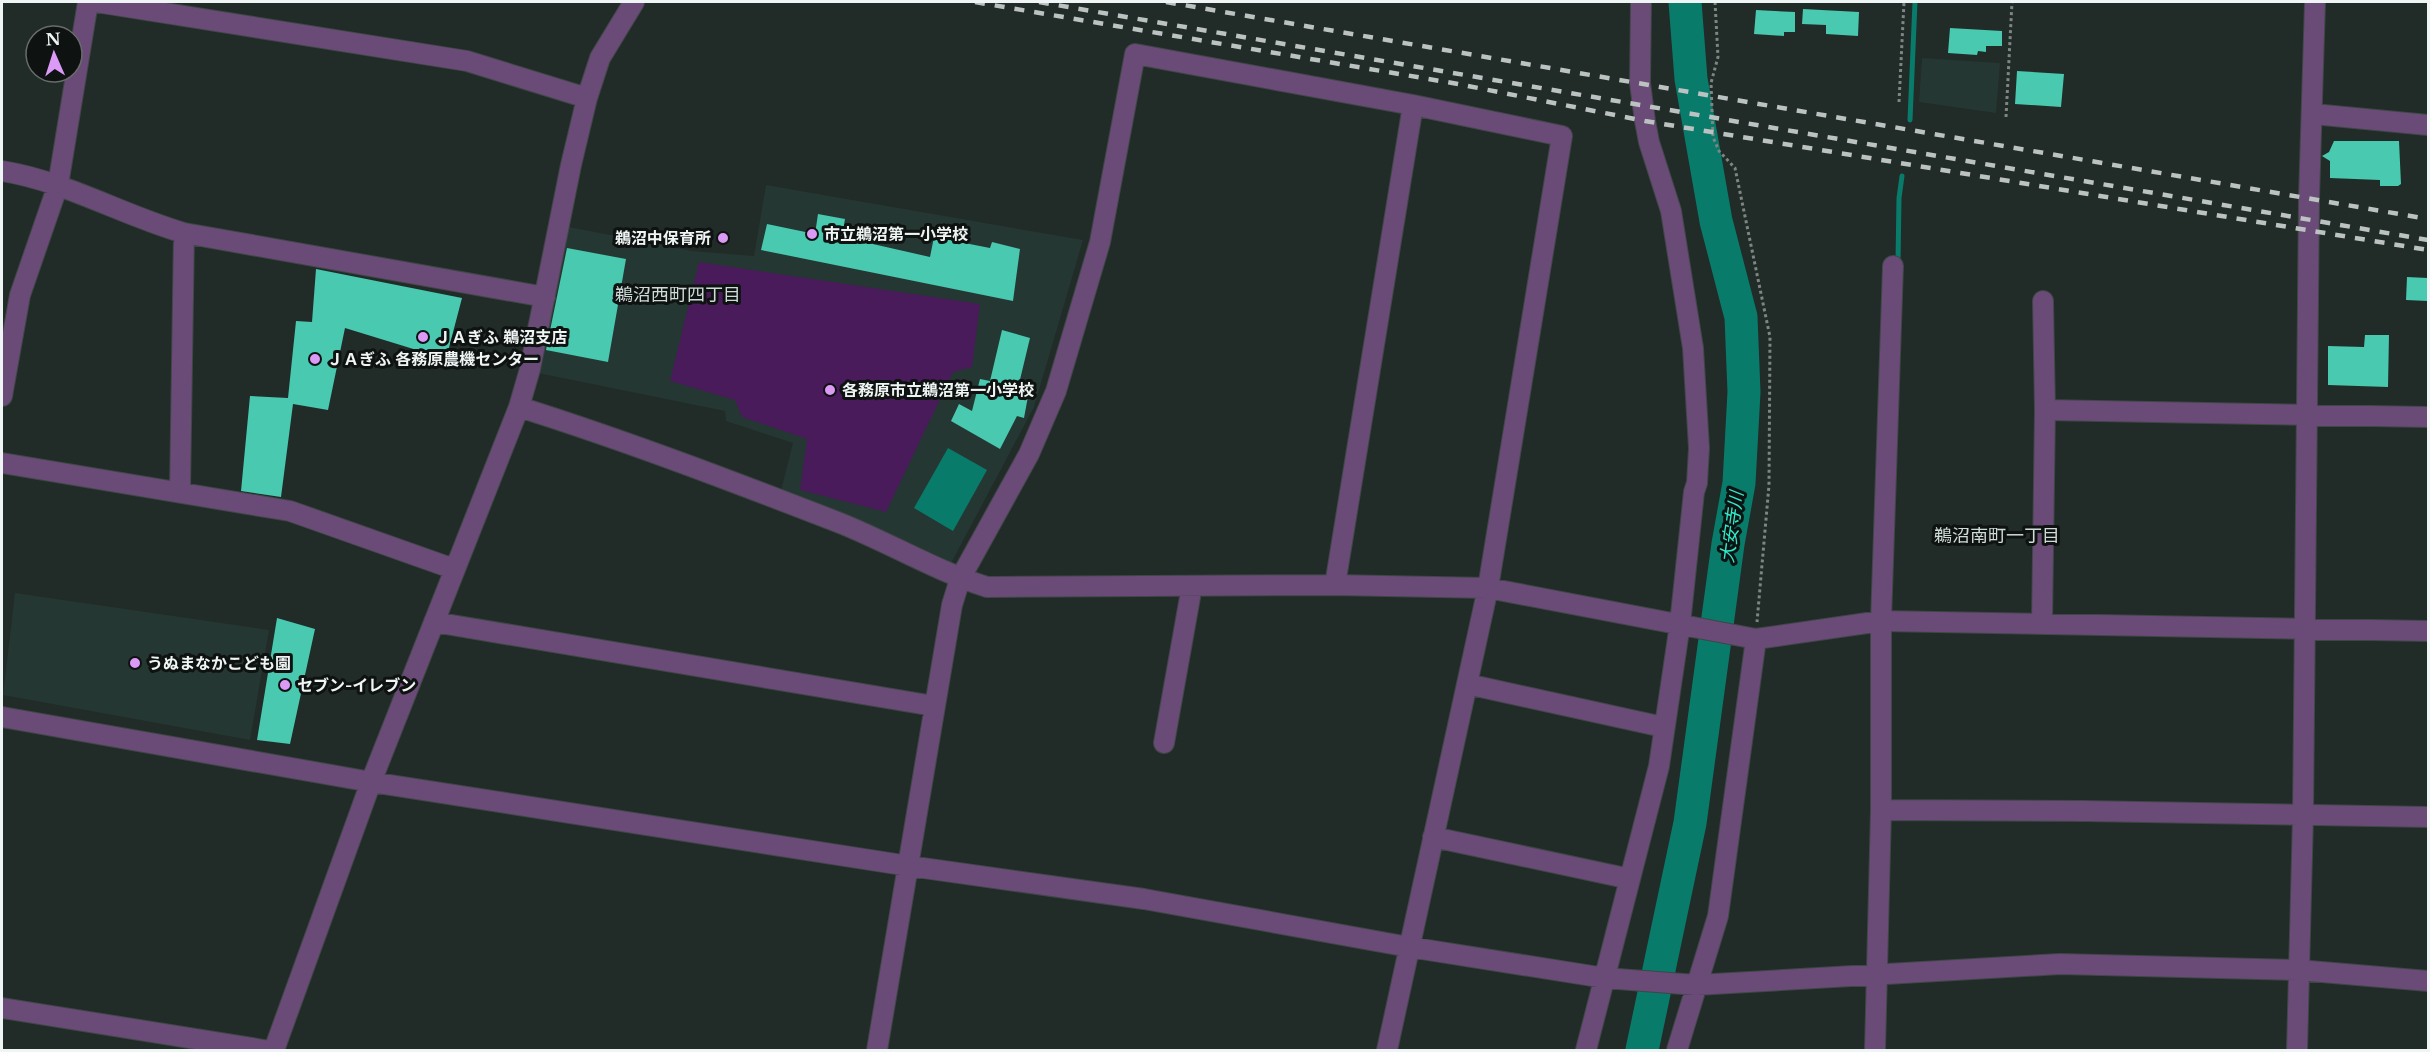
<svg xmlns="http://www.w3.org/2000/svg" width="2430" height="1052" viewBox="0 0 2430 1052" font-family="'Libre Baskerville','Noto Sans JP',serif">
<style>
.built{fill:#253732}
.green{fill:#491b5a}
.water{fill:#097b6a}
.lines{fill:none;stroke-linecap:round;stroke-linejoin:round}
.stream{stroke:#097b6a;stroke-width:5}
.river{stroke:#097b6a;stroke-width:33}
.building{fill:#48c9b0}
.minor-casing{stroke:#3e4745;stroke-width:22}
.path{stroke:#7e8684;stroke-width:3;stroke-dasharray:3 3;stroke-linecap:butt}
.minor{stroke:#6a4a77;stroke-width:20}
.rail{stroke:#bbc2c1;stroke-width:4.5;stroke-dasharray:10 10;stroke-linecap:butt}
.poi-dot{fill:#da9af6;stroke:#0e1211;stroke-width:2}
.labels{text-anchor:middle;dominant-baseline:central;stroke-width:6;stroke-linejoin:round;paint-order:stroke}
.poi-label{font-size:16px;font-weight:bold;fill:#eff5f4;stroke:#0e1211;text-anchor:start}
.neighbourhood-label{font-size:18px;fill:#cedbd8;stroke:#0e1211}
.water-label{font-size:18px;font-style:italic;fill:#2debcb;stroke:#0e1211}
</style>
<rect width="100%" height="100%" fill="#212b28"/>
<path class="built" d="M1922,58L2000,63L1996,113L1919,102Z
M766,185L1083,240L1034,407L949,567L781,491L793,443L726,421L725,411L538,373L559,225L692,251L754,256Z
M15,593L269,630L250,740L3,695Z"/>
<path class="green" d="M699,262L980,304L972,367L953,372L886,512L800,490L807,439L742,417L735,400L670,381Z"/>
<path class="water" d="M948,448L987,470L953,531L914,508Z"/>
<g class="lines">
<path class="stream" d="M1910,120L1915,2
M1898,263L1899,198L1902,176"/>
<path class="river" d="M1642,1050L1690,823L1728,544L1739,483L1744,392L1741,317L1716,221L1691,79L1685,2"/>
</g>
<path class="building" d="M1803,9L1859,12L1858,36L1826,34V25L1802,24Z
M1756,10L1795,12V32H1784V36L1754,34Z
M1950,28L2002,31V46H1986V52L1978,51L1977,55L1948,53Z
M2017,71L2064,74L2061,107L2015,104Z
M2334,141H2399L2401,184L2398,186H2380V180L2330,178V161L2322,156L2329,152Z
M818,214L845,219L842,237L930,257L934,237L990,248L992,242L1020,249L1013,301L761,250L767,224L815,234Z
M567,248L626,259L608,362L546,350Z
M316,269L462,298L446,359L345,328L328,410L293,404L281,497L241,491L250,396L288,398L296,321L312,322Z
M2407,277L2428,278V301L2406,300Z
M1002,330L1030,338L1018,388L1029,391L1024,418L1017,416L1000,449L951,421L959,404L972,411L980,379L990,381Z
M2365,335H2389L2388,387L2328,385V346L2364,347Z
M277,618L315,629L290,744L257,740Z"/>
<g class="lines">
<defs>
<path id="minor" d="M96,2L467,61L587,98
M2313,114L2428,125
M2,171C65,181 122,215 184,233L545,297
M2043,301L2045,410
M2,396L20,295L58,185L88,2
M519,407C627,441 734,482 840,523C890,543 936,571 987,587L1335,585L1488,588L1756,639L1881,621L2428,631
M2,463L290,511L454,569
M180,492L184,233
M434,622L934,706
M2042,623L2045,410L2428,417
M1467,684L1654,725
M2,717L371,782L909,866L1144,899L1409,947L1605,978L1696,985L2060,964L2298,970L2428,981
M1164,743L1192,586
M1881,810L2085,811L2428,817
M1433,837L1621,877
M2,1008L264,1050
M274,1050L371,782L519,407L530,369L571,165L587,98L600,58L634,2
M877,1050L952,605L960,579L1029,454L1056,391L1100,242L1135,54L1413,105L1335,585
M1387,1050L1488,588L1562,136L1413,105
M1586,1050L1659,766L1680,624L1694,492L1697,483L1699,448L1693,348L1671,211L1649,142L1645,121L1640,83L1641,2
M1677,1050L1718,916L1756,639
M1875,1050L1881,810V621L1893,266
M2297,1050L2303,816L2309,198L2315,2"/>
</defs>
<use href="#minor" class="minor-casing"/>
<path class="path" d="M1715,2L1718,57L1711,83L1713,137L1719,151L1735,168L1770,337L1769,485L1757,622
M1899,102L1904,2
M2006,117L2012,2"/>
<use href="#minor" class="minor"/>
<path class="rail" d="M975,2L1458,84L1645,121L2428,250
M1039,2L2428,240
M1166,2L2428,219"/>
</g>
<g class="poi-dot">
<circle cx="812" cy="234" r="6"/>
<circle cx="723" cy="238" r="6"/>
<circle cx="423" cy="337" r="6"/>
<circle cx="315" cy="359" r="6"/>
<circle cx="830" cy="390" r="6"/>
<circle cx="135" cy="663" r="6"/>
<circle cx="285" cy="685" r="6"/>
</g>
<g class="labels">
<g class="poi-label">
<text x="824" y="234">市立鵜沼第一小学校</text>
<text x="711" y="238" text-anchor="end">鵜沼中保育所</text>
<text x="435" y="337">ＪＡぎふ 鵜沼支店</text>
<text x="327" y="359">ＪＡぎふ 各務原農機センター</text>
<text x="842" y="390">各務原市立鵜沼第一小学校</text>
<text x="147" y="663">うぬまなかこども園</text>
<text x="297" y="685">セブン-イレブン</text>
</g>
<g class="neighbourhood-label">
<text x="678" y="295">鵜沼西町四丁目</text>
<text x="1997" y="536">鵜沼南町一丁目</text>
</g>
<g class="water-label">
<text transform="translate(1732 527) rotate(-82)">大安寺川</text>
</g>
</g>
<rect width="2430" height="1052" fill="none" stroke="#eff5f4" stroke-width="6"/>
<g transform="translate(54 54) rotate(357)"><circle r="28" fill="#0e1211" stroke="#686d6c" stroke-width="1.5"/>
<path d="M0-4.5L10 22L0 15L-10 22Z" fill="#da9af6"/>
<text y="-9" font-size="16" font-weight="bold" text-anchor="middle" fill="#eff5f4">N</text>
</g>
</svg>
